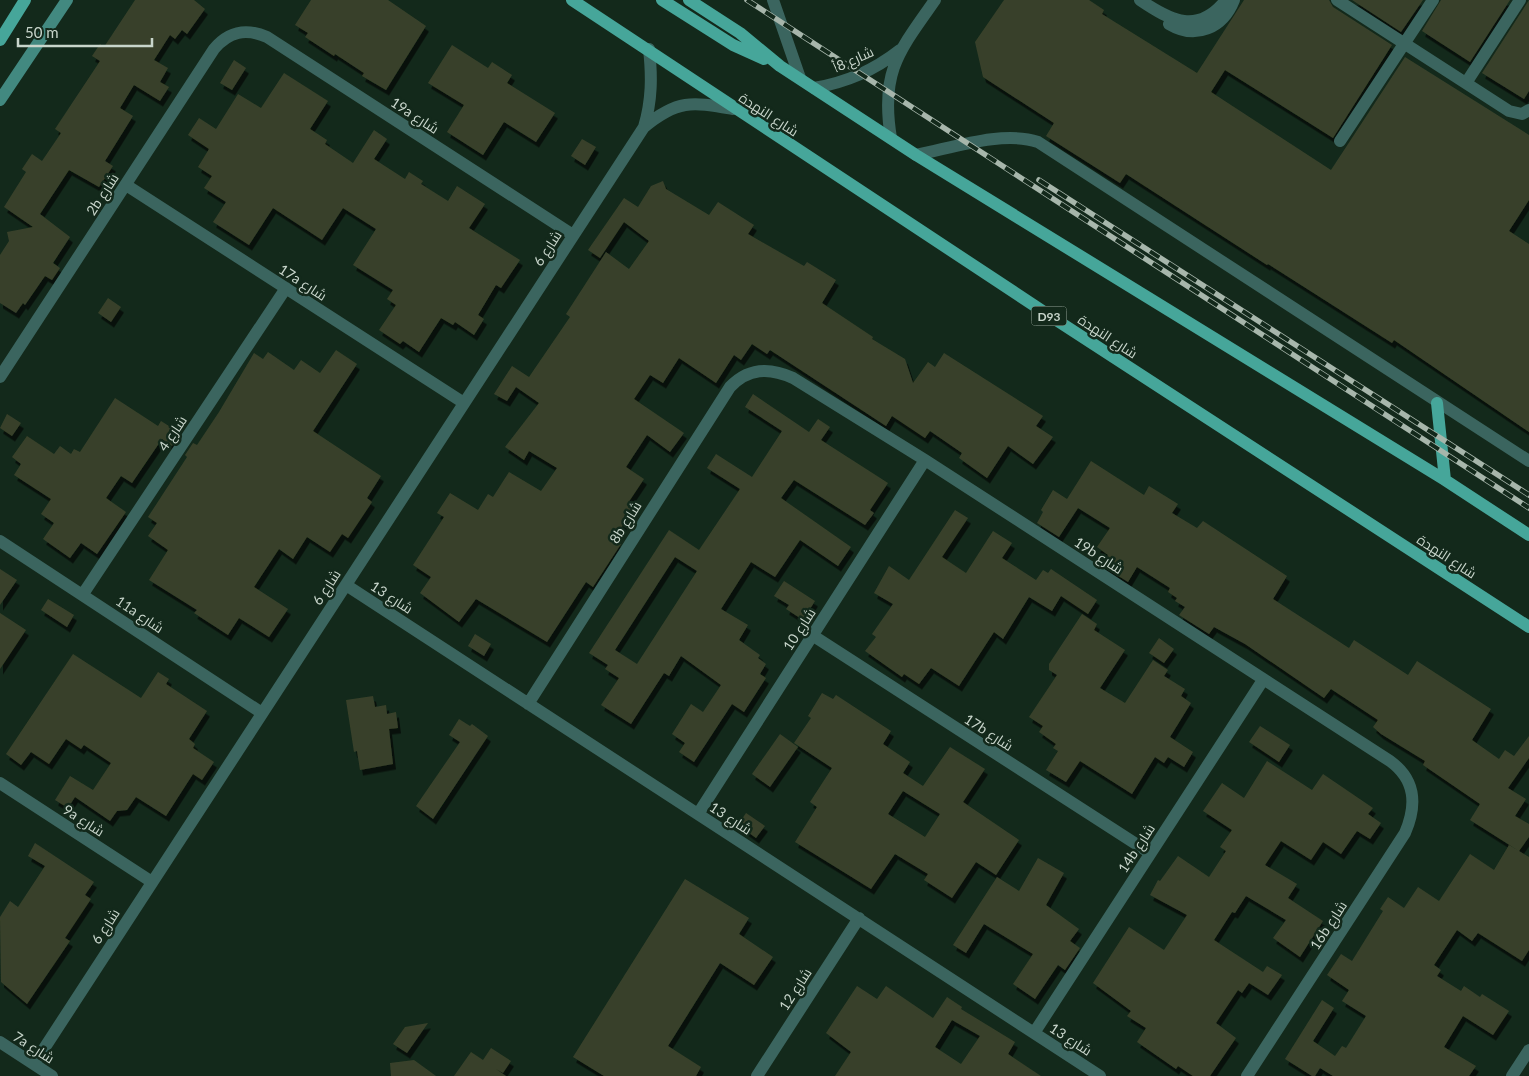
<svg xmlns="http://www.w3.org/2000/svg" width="1529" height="1076" viewBox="0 0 1529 1076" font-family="Lato,Cairo,sans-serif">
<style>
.building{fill:#38412a;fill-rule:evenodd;filter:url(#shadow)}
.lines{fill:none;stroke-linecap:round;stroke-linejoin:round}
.minor{stroke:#3b655f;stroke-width:12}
.secondary{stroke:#428980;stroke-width:12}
.primary{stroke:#46a69a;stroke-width:12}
.rail-casing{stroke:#a7b6ab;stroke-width:5.5}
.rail{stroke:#13291b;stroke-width:4;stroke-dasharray:11;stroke-linecap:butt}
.labels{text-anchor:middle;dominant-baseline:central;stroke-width:5;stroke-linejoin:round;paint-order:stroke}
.shield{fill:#13291b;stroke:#92a196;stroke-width:1}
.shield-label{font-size:12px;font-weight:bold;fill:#c8d5cb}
.street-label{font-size:14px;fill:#c8d5cb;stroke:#13291b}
</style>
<defs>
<filter id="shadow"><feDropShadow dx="3" dy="5.5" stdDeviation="0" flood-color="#0009"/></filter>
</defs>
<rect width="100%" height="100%" fill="#13291b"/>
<path class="building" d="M135,0H194L205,9L187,34L182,30L175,39L170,35L154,60L168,68L160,82L169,87L160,101L134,85L120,108L133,116L105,161L113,166L99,187L69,170L40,214L70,237L53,263L60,268L52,280L45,276L25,305L23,303L16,313L0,303V255L9,241L7,232L33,227L4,207L26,172L22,169L32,154L42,161L61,133L55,129L100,61L92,56L100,44L104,47Z
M311,0H388L426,26L386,90L362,76L364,73L335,54L334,56L305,37L308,33L295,25Z
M1004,0H1089L1104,10L1102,14L1197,73L1244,0H1329L1333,7L1392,45L1333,138L1225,70L1211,92L1331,170L1405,57L1529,135V200L1509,231L1529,244V432L1394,340L1392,343L1268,264L1267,265L1126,174L1120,183L1046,136L1054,123L983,77L975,42Z
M1352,0H1423L1401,32Z
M1441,0H1510L1470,62L1422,31Z
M1529,0V91L1524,99L1482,73Z
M452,45L488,68L492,62L512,75L507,83L555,113L536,142L504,122L483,155L447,132L464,105L428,83Z
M234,60L246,68L232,90L220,83Z
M284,73L328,101L310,129L327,140L325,144L353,163L374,130L387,139L374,159L405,179L409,172L423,181L421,184L448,201L457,186L485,204L469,228L520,260L501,288L496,285L478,315L484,319L474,335L455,322L453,325L441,318L419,352L403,341L400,344L379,330L396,305L387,299L393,290L353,265L376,229L343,208L322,240L273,208L249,245L213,222L226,202L204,188L212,176L198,167L209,149L188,135L199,118L216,129L238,94L261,108Z
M582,139L596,147L585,165L571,156Z
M663,181L666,189L709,215L718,202L754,225L748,234L804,266L807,262L836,280L822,303L873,337L872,339L905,359L913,383L928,362L935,367L944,353L1043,416L1036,426L1053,437L1033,464L1008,446L987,478L959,458L962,453L930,431L925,438L892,416L886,426L770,350L767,354L752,344L741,360L734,355L716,383L679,358L663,383L650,375L634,399L684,433L670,452L647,435L626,467L644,479L628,503L635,507L614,539L621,544L593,587L586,582L547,642L476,599L459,622L420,593L431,577L413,565L444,517L437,513L450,493L478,510L488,494L493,497L509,472L541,491L557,468L529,451L524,460L505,447L539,403L516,387L507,401L494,394L512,366L529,377L570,317L566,314L606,252L629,269L649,241L624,222L600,258L588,250L624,198L638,207L651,186Z
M108,298L121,307L111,322L98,313Z
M336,350L357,364L313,431L381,476L367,498L372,502L348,538L342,534L330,552L307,537L293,559L279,549L254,587L288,609L269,637L239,618L228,635L194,613L197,610L149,580L168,550L148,536L157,523L148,517L187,457L185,455L193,443L197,445L219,412L254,353L263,359L268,352L294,370L301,360L320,373Z
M753,394L809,432L818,419L830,427L821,440L888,483L870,510L874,513L865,525L794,480L781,498L851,547L838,566L800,540L775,577L751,562L721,609L748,625L739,640L760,655L758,658L766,664L760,674L766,678L744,712L732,704L694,762L679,752L685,743L672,734L691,704L703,712L721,685L681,656L669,676L664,673L631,724L601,705L619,678L605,669L608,665L589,653L669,530L699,550L740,489L707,468L716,454L752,477L782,431L745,407ZM675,557L697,571L637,664L615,650Z
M115,398L158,426L161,421L180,433L172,446L162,439L132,483L121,476L106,498L126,512L97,554L81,543L70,558L43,539L54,523L41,514L51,499L14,475L21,464L12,457L27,436L54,454L60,446L71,454L74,449L80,452Z
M7,414L21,423L12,436L0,428Z
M1091,461L1144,495L1149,486L1178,504L1172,513L1197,528L1203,521L1287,576L1273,599L1349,648L1354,640L1408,675L1417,661L1491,709L1472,740L1499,759L1505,750L1514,756L1529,736V758L1508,788L1526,799L1515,816L1529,824V837L1519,851L1470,820L1480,804L1423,765L1425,761L1381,734L1373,727L1378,720L1331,689L1324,698L1245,644L1214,627L1209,634L1179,615L1185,607L1175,601L1177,598L1168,592L1170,588L1137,567L1128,582L1101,565L1108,555L1097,547L1110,528L1078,508L1059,537L1037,523L1043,512L1041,510L1053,490L1067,499Z
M955,510L968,518L942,557L966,573L993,531L1012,543L1002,558L1036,580L1043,570L1048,573L1051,569L1097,600L1088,614L1061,596L1052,611L1029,597L1003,639L994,632L959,686L931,668L919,684L904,674L902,677L865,651L876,637L872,634L893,604L874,593L889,566L909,580Z
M0,569L17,580L0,605Z
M784,581L815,601L803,620L786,609L789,605L774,596Z
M48,599L74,615L67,627L41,610Z
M0,613L26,630L0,669Z
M1082,614L1097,624L1094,630L1125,650L1100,688L1125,703L1153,660L1168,670L1164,676L1185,689L1181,696L1191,703L1170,737L1193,752L1184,767L1168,757L1164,763L1155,757L1132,794L1080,761L1066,782L1046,770L1058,751L1053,748L1056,744L1039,732L1043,726L1029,717L1057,675L1049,670V664Z
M475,634L491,644L484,656L468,646Z
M1159,638L1174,649L1164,663L1149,653Z
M73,654L141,698L158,672L169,679L166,684L207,711L189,739L195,744L193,748L214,762L202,780L193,774L166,816L136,797L127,810L117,811L110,821L75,797L68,808L55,800L70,776L93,790L111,763L84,745L81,749L66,739L49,764L31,752L21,765L6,754Z
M822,693L833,699L836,695L891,731L883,744L910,762L903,773L923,786L950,747L985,769L963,802L1019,840L996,875L976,862L952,898L924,880L928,874L895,854L871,889L795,842L817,807L810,802L832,768L794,743L811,718L808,716ZM903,791L940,814L925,837L888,814Z
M373,696L375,707L386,705L387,714L396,712L398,728L389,729L393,764L360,770L357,751L354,752L346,700Z
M459,719L470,726L472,724L488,736L433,819L416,806L460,742L449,735Z
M1260,726L1290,745L1279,762L1249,742Z
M780,734L798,747L770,787L752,774Z
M1267,761L1312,790L1323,774L1373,808L1368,814L1381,823L1370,839L1357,831L1341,854L1323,842L1311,860L1281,841L1265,865L1297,884L1288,898L1323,921L1300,957L1273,938L1286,920L1246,896L1235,913L1232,912L1214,940L1263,972L1267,966L1282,975L1268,995L1249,983L1242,993L1238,990L1216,1023L1236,1038L1210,1076H1193L1178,1066L1176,1069L1137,1042L1146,1028L1127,1016L1131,1011L1093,983L1129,927L1164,950L1187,915L1150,895L1158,880L1160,881L1178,856L1209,877L1226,851L1220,847L1232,830L1203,811L1222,783L1244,798Z
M746,813L765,826L756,838L738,825Z
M35,843L94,882L85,895L91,899L65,938L70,941L27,1004L1,982L0,917L10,901L18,907L45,866L28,856Z
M1509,845L1529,857V950L1522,961L1478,933L1472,941L1457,930L1434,965L1441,970L1437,976L1461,991L1464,986L1480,997L1482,994L1509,1011L1493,1035L1463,1016L1444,1047L1476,1066L1469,1076H1333L1320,1068L1315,1076H1312L1285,1059L1322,1000L1334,1008L1313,1041L1335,1056L1342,1046L1346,1048L1366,1016L1342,1001L1349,990L1327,975L1341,954L1352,961L1383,911L1380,909L1388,897L1404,908L1418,887L1439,901L1470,854L1494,870Z
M1038,858L1064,873L1046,905L1079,929L1070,941L1080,948L1065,970L1058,965L1035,999L1013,984L1033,954L984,924L966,953L953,945L997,877L1019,891Z
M685,879L749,918L739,934L773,957L754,985L720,963L668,1046L701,1067L696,1076H604L573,1057Z
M857,986L877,999L886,986L933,1018L947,997L962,1007L961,1009L1015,1042L1008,1054L1041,1076H835L851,1052L826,1033ZM952,1020L980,1036L961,1064L935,1047Z
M428,1023L407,1053L393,1044L405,1027Z
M491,1048L511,1061L503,1073L496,1069L506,1076H454L471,1052L483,1060Z
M414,1060L436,1076H391L390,1063Z"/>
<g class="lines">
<path class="minor" d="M773,0L800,78
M1140,0C1171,21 1198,35 1226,0
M1337,0L1509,111L1522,114L1529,110
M1169,24C1196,40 1223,28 1234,0
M1466,83L1520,0
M814,88C847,82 873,71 900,50
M644,127C652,100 652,76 649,49
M891,138C880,72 899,51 935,0
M1340,141L1433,0
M916,155C952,148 1003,130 1038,142L1529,461
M126,185L464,403
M0,377L214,49C229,31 246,28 267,37L573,235
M0,541L262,713
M346,585L1100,1076
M83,594L286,288
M812,635L1150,853
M528,704L730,387C748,368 769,367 793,378L925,460L1390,761C1416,780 1417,805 1405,833L1247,1076
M0,783L152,882
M698,814L925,460
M1034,1033L1263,680
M0,1042L52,1076
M34,1064L644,127C678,99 692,102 733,109
M757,1076L859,918
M1512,1076L1529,1050"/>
<path class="secondary" d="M0,100L67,0"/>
<path class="primary" d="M572,0L1044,312L1529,627
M662,0L733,45L764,59
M689,0L740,33L780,66L916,155L1445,480L1529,535
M0,40L25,0
M1437,403L1445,480"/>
<defs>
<path id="rail" d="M747,0L1529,508
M1039,180L1529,495"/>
</defs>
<use href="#rail" class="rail-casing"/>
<use href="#rail" class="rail"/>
</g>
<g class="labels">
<rect class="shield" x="1031.5" y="306.5" width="35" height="19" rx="4"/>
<g class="shield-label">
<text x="1049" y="316">D93</text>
</g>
<g class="street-label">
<text transform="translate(853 59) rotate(-24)">شارع 8أ</text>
<text transform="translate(769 114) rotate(33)">شارع النهدة</text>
<text transform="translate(415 115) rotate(33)">19a شارع</text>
<text transform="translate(102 194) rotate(-57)">2b شارع</text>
<text transform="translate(547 248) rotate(-57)">شارع 6</text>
<text transform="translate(303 282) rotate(33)">17a شارع</text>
<text transform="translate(1108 336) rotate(33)">شارع النهدة</text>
<text transform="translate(172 433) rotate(-56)">شارع 4</text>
<text transform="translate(625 522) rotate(-58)">8b شارع</text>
<text transform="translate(1099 555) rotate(33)">19b شارع</text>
<text transform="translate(1447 556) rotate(33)">شارع النهدة</text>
<text transform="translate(326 587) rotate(-57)">شارع 6</text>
<text transform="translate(392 597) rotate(33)">شارع 13</text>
<text transform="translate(140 614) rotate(34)">11a شارع</text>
<text transform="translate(799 629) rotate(-57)">شارع 10</text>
<text transform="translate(989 732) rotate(33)">17b شارع</text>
<text transform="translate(731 818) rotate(33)">شارع 13</text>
<text transform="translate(84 820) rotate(33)">9a شارع</text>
<text transform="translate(1136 848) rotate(-57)">14b شارع</text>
<text transform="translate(1328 925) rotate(-57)">16b شارع</text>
<text transform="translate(105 926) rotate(-57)">شارع 6</text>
<text transform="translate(795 989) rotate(-57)">شارع 12</text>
<text transform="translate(1071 1039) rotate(33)">شارع 13</text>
<text transform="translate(34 1047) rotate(33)">7a شارع</text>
</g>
</g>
<path d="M18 38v8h134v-8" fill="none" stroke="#c8d5cb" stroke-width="2.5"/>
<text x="25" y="38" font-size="15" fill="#c8d5cb" stroke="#13291b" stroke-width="4" paint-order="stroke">50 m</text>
</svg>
